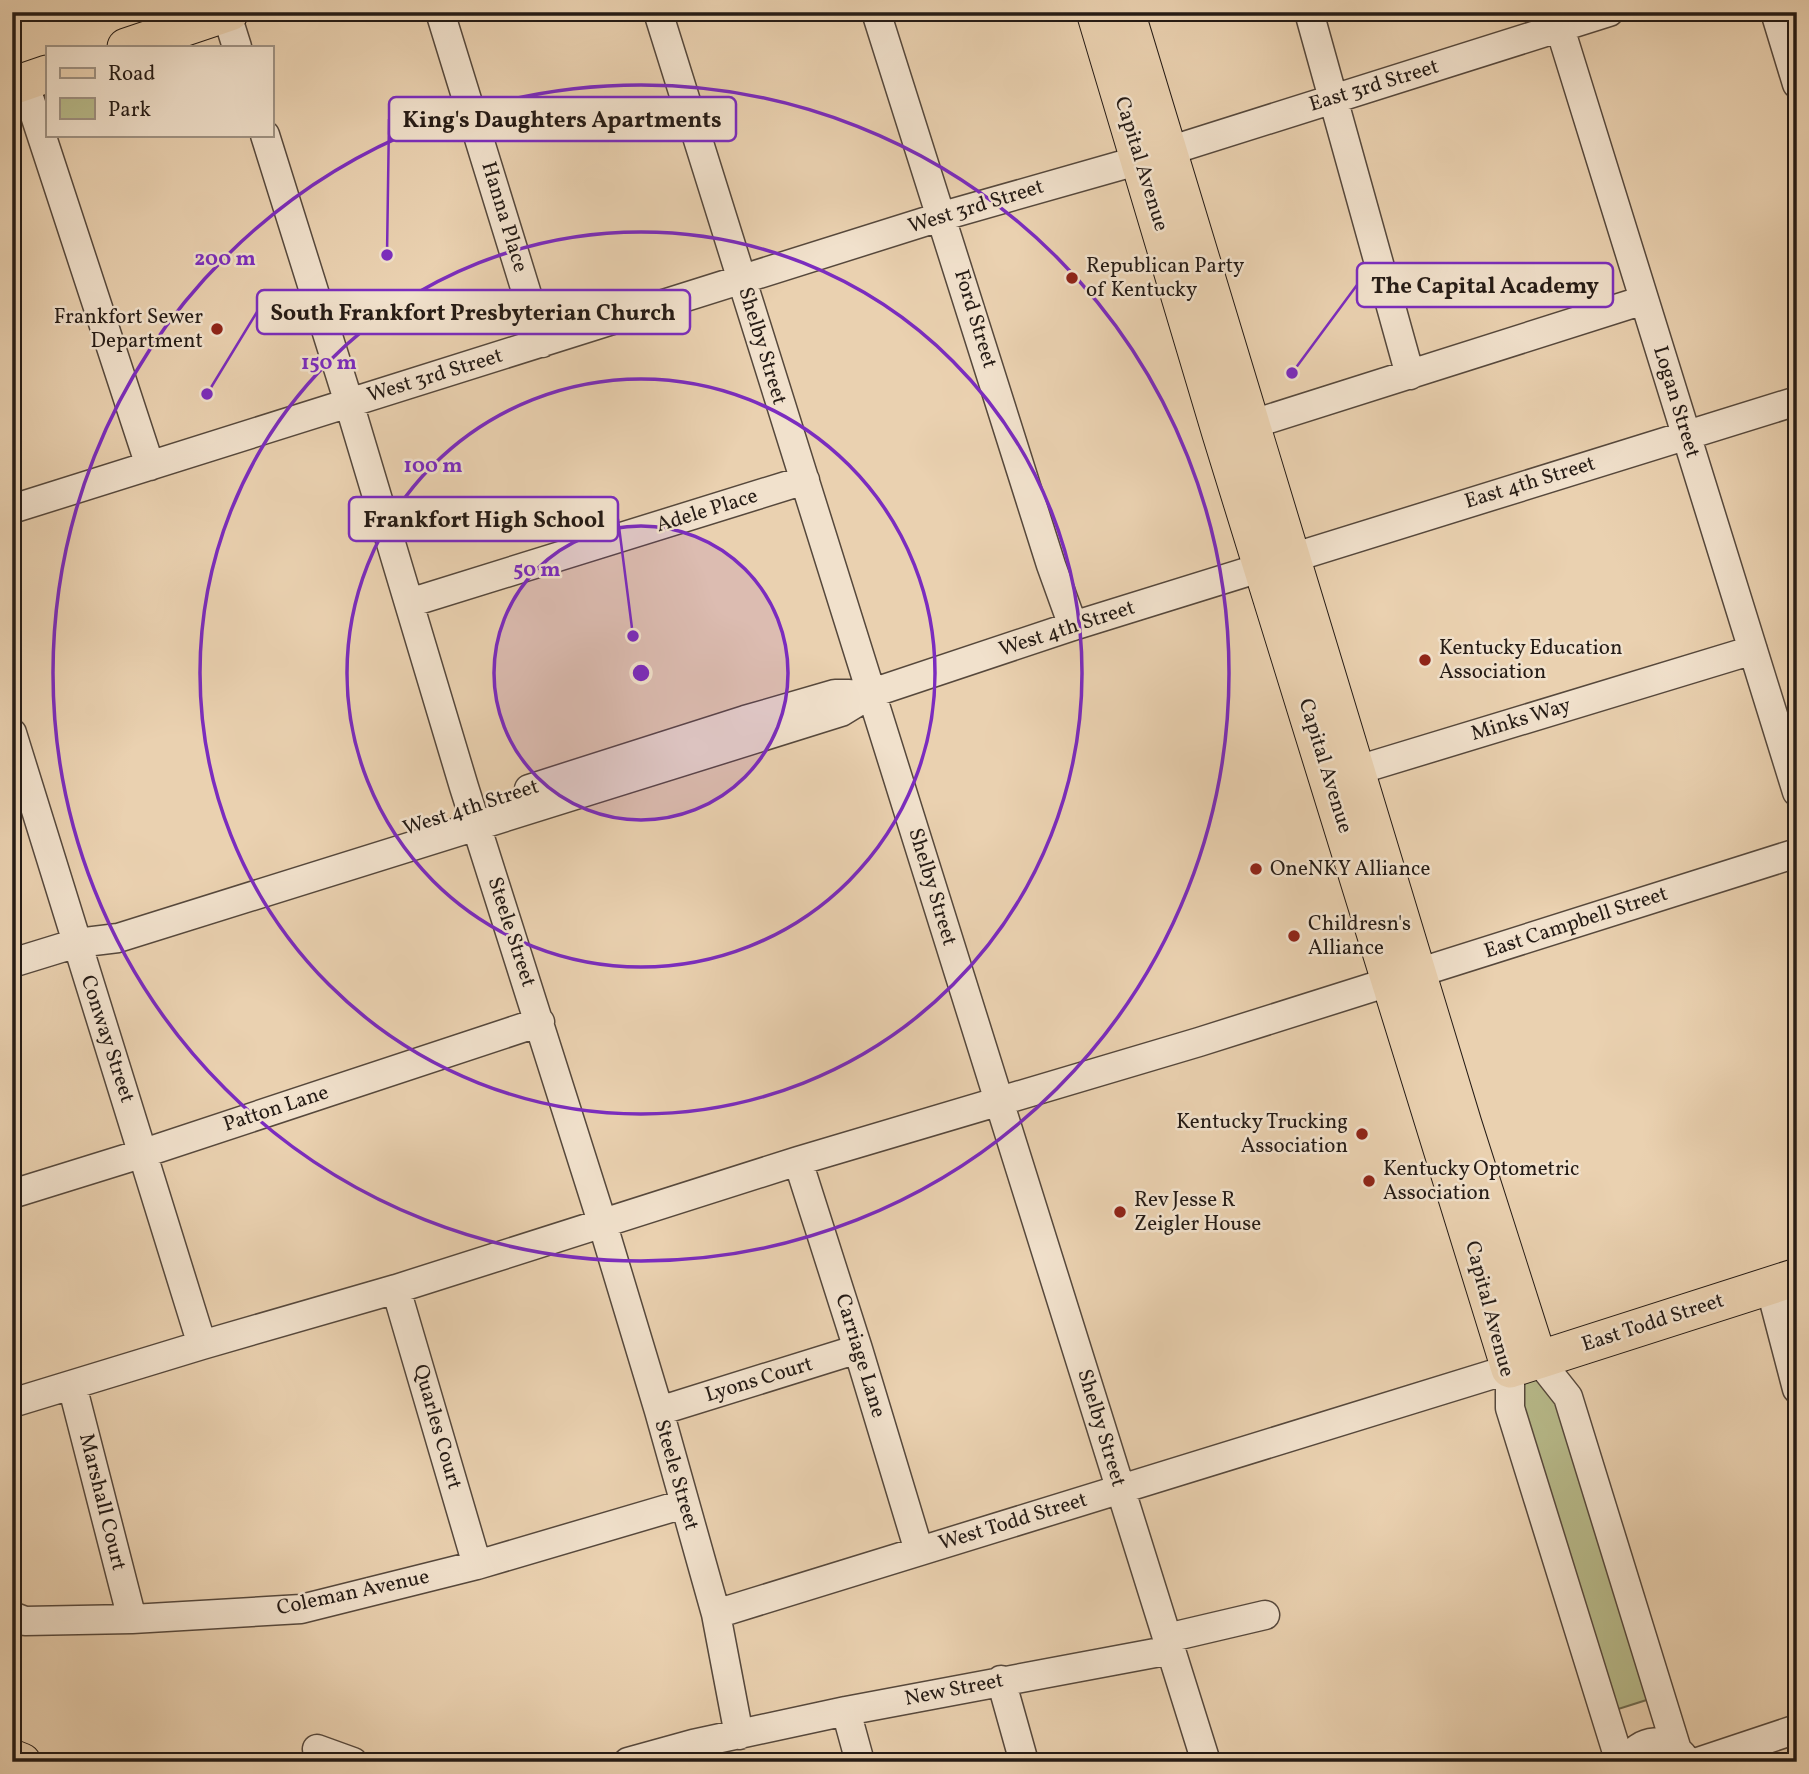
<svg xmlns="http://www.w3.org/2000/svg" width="1809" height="1774" viewBox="0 0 1809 1774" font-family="Vollkorn,serif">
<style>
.green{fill:#b8bb8b;stroke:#6e6b50;stroke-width:2}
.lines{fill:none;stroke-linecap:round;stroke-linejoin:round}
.minor-casing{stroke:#56483c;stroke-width:31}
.major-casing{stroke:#251b15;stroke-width:39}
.minor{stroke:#f1e1cc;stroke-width:28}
.major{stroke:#ead1b0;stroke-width:37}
.ring{fill:none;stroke:#7b2cbf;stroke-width:3.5}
.poi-dot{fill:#8f2418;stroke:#f1e1cc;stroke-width:2.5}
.labels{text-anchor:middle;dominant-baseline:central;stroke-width:5;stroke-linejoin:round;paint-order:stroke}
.street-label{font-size:21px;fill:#251b15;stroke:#f1e1cc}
.poi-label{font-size:21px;fill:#251b15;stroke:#f1e1cc;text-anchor:start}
.centre{fill:#7b2cbf;stroke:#f1e1cc;stroke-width:3.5}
.ring-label{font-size:21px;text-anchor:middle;font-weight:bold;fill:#7b2cbf;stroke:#f1e1cc;stroke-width:5;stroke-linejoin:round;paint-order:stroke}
.leader{fill:none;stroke:#7b2cbf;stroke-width:2.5}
.callout-dot{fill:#7b2cbf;stroke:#f1e1cc;stroke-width:2.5}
.callout{fill:#f1e1cc;stroke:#7b2cbf;stroke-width:2.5}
.callout-label{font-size:23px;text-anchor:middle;font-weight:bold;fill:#251b15}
</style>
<rect width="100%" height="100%" fill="#ead1b0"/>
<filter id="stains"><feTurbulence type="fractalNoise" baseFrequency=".00286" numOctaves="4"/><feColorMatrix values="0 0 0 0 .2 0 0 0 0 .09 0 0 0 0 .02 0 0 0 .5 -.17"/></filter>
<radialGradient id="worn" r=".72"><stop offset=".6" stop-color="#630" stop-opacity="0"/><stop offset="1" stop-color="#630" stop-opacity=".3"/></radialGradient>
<path class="green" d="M1532,1379L1550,1380L1656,1697L1612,1711L1517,1398L1524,1383Z"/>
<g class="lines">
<defs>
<path id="minor" d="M226,12L237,47
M440,12L542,343
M658,12L1206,1762
M876,12L1051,565L1073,626
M1309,12L1410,375
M1555,12L1797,792
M1775,12L1797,84
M24,82L150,466
M265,135L349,403L464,787L602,1222L659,1411L716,1614L739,1735
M1234,430L1644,300
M12,509L943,216L1140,160L1609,12
M409,603L805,480
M12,733L202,1345
M1338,776L1753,650
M529,789L745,720L835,694H849
M12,963L77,943L118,938L841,712L872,693L1073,626L1797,401
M798,1161L858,1349L919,1551
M12,1194L144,1153L540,1022
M1770,1286L1797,1389
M396,1289L477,1565
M1538,1359L1568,1397L1677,1750
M72,1385L132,1619
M12,1403L202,1345L396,1289L798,1161L1199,1042L1797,853
M659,1411L858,1349
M716,1614L1510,1369V1408L1620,1762
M12,1616L25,1621L132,1619L301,1609L477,1565L684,1504
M1167,1638L1265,1615
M1001,1680L1024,1762
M846,1711L860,1762
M317,1749L353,1762
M628,1762L693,1744L846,1711L1171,1650
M1626,1762C1639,1738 1669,1735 1685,1759
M1698,1762L1797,1729"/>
<path id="major" d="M1095,12L1221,434L1510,1369L1797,1277
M1126,12L1463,1124L1538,1359
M126,47L230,12
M12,86L47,74
M12,1758L22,1762"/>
</defs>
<use href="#minor" class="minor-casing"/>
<use href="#major" class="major-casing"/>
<use href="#minor" class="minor"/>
<use href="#major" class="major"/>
</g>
<circle cx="641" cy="673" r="147" fill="#7b2cbf" fill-opacity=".12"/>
<g class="ring">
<circle cx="641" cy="673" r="147"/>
<circle cx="641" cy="673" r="294"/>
<circle cx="641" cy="673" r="441"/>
<circle cx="641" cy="673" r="588"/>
</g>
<g class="poi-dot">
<circle cx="1072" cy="278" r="7"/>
<circle cx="217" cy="329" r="7"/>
<circle cx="1425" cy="660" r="7"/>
<circle cx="1256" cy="869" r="7"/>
<circle cx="1294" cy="936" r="7"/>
<circle cx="1362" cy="1134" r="7"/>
<circle cx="1369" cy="1181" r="7"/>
<circle cx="1120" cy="1212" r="7"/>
</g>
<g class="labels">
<g class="street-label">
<text transform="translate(1374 86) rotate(-17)">East 3rd Street</text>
<text transform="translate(1141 164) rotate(73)">Capital Avenue</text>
<text transform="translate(976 207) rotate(-17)">West 3rd Street</text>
<text transform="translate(504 217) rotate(73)">Hanna Place</text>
<text transform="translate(975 319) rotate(73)">Ford Street</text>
<text transform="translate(762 346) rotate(73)">Shelby Street</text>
<text transform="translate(435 376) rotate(-17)">West 3rd Street</text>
<text transform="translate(1676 402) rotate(73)">Logan Street</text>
<text transform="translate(1530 483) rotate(-17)">East 4th Street</text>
<text transform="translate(707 511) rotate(-17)">Adele Place</text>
<text transform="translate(1067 629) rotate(-18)">West 4th Street</text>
<text transform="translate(1521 720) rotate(-17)">Minks Way</text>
<text transform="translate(1325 766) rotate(73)">Capital Avenue</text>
<text transform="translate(471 808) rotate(-18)">West 4th Street</text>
<text transform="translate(932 887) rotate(73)">Shelby Street</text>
<text transform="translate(1576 923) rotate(-18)">East Campbell Street</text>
<text transform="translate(511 932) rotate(72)">Steele Street</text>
<text transform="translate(107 1039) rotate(72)">Conway Street</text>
<text transform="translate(276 1109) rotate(-18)">Patton Lane</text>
<text transform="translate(1489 1309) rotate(75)">Capital Avenue</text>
<text transform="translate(1653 1323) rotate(-18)">East Todd Street</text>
<text transform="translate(860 1356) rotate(73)">Carriage Lane</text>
<text transform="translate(759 1380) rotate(-17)">Lyons Court</text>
<text transform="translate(437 1427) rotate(74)">Quarles Court</text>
<text transform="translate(1101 1428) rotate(73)">Shelby Street</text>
<text transform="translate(676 1475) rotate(74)">Steele Street</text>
<text transform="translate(102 1502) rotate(76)">Marshall Court</text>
<text transform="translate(1013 1522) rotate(-17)">West Todd Street</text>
<text transform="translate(353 1593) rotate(-12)">Coleman Avenue</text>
<text transform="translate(954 1690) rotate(-11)">New Street</text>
</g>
<g class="poi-label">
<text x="1086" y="266">Republican Party<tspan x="1086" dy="24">of Kentucky</tspan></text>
<text x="203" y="317" text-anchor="end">Frankfort Sewer<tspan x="203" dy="24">Department</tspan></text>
<text x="1439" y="648">Kentucky Education<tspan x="1439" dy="24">Association</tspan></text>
<text x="1270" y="869">OneNKY Alliance</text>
<text x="1308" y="924">Childresn's<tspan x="1308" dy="24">Alliance</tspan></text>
<text x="1348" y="1122" text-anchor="end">Kentucky Trucking<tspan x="1348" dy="24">Association</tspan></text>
<text x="1383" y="1169">Kentucky Optometric<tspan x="1383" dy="24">Association</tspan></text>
<text x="1134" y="1200">Rev Jesse R<tspan x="1134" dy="24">Zeigler House</tspan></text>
</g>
</g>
<circle cx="641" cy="673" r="10" class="centre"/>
<g class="ring-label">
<text x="225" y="265">200 m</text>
<text x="329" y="369">150 m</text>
<text x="433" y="472">100 m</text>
<text x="537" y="576">50 m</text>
</g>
<path class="leader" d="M387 255L389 119M1292 373L1357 285M207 394L257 312M633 636L618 519"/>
<g class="callout-dot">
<circle cx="387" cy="255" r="7"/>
<circle cx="1292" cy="373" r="7"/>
<circle cx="207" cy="394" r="7"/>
<circle cx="633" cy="636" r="7"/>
</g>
<g class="callout">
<rect x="389" y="97" width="347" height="44" rx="7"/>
<rect x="1357" y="263" width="256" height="44" rx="7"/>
<rect x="257" y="290" width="433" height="44" rx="7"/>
<rect x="349" y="497" width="269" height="44" rx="7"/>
</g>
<g class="callout-label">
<text x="562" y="127">King's Daughters Apartments</text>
<text x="1485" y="293">The Capital Academy</text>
<text x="473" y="320">South Frankfort Presbyterian Church</text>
<text x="484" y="527">Frankfort High School</text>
</g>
<rect width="1809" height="1774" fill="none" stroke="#ead1b0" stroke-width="42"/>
<rect x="14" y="14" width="1781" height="1746" fill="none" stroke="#251b15" stroke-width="3.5"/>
<rect x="21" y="21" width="1767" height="1732" fill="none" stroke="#251b15" stroke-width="2"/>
<rect x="46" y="46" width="228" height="91" fill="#f1e1cc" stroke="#9f9283" stroke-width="2"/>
<rect x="60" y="68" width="35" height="10" fill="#ead1b0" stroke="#9f9283" stroke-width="2"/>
<text x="108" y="80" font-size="21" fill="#251b15">Road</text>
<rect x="60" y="98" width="35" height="21" fill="#b8bb8b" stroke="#9f9283" stroke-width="2"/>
<text x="108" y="116" font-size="21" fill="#251b15">Park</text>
<rect width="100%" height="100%" filter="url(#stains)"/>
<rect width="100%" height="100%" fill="url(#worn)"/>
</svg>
